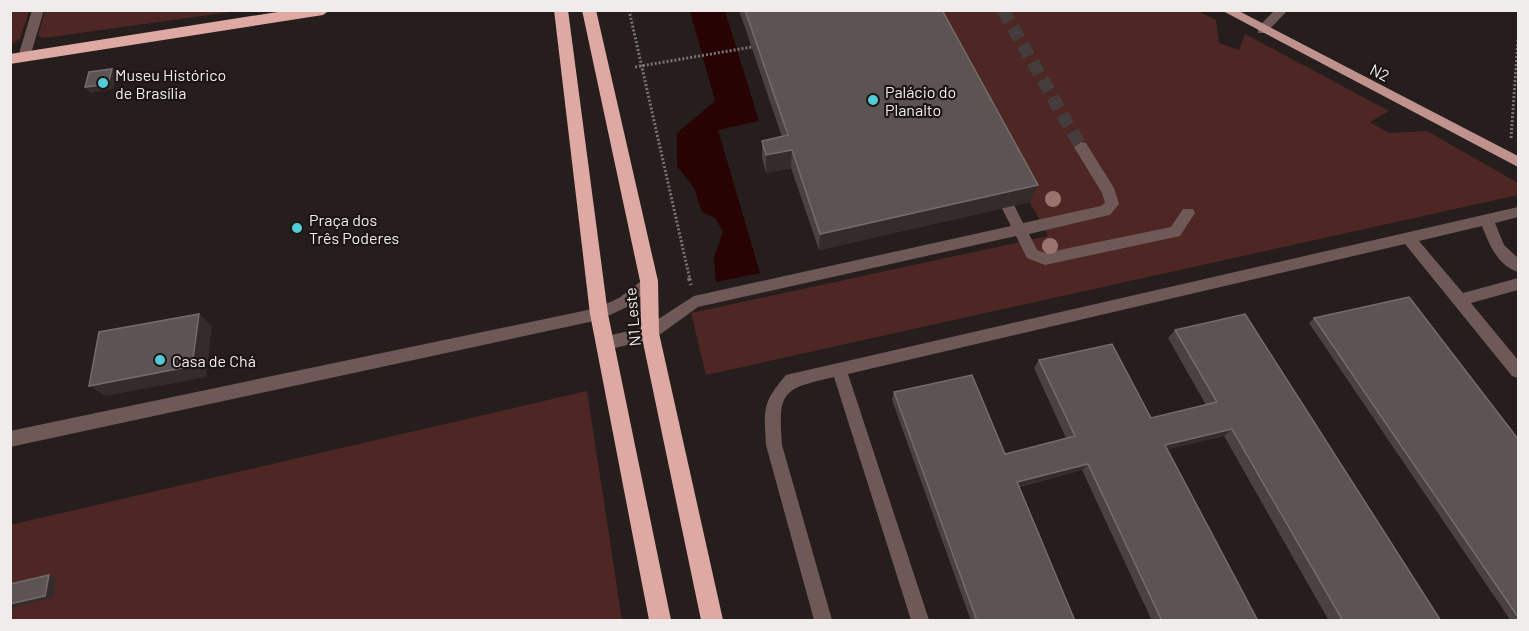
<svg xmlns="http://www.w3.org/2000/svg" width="1529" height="631" viewBox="0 0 1529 631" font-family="Barlow,sans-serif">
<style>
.green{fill:#4e2724}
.water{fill:#280303}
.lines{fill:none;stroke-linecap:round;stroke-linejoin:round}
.minor-tunnel{stroke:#443d3c;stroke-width:13;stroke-dasharray:13 7;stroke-linecap:butt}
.path-far1{stroke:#797373;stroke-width:3;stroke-dasharray:2 2;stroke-linecap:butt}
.path{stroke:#797373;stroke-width:4;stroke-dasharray:3 3;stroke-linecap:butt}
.minor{fill:#6f5957;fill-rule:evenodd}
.major{fill:#bf928e;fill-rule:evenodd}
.highway{fill:#dfa9a3;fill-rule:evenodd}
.path-bridge{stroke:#797373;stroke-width:3;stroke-dasharray:2 2;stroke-linecap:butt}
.tree{fill:#9a736f}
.wall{fill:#4a4241}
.shaded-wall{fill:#332c2b}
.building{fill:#5c5453;stroke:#736c6b;stroke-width:1.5}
.poi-dot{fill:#52cbd9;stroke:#1c1514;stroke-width:2}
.labels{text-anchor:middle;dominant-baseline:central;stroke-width:4.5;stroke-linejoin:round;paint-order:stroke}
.street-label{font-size:16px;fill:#f1ecec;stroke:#1c1514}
.poi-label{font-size:16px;fill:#f1ecec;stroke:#1c1514;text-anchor:start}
</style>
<rect width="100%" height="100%" fill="#251e1d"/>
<path class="green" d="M11,10L29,11L20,39L11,44Z
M45,11V10L237,11L44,38L38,36Z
M928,11H1198L1216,20L1219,43L1239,50L1245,34L1389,111L1370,122L1389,133L1427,131L1518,183V195L706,375L691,313L1048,236Z
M587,391L622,620H11L10,525Z"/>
<path class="water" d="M690,11H725L759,121L718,130L760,273L716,282L714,257L723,232L715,218L702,212L694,188L677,166V133L715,101Z"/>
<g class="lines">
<path class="minor-tunnel" d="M1003,10L1081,147"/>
<path class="path-far1" d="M629,10L690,280
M1511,138L1518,40"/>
<path class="path" d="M689,278L691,285"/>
<path class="minor" d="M32,10H44L30,57L24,61L18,57Z
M1275,10H1288L1266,33H1258V27Z
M1081,142L1086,143L1114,188L1119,204L1110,215L1105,216L1029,234L1037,250L1045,253L1171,227L1183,209H1193L1195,213L1180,236L1045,265L1027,258L1016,236L698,307L655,338L607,350L602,348L599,343L602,338L607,336L646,327L694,296L1011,226L992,189L999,184L1004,185L1023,223L1101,206L1105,203L1102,193L1074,147Z
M1518,207V217L1495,223L1504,245L1518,258V272C1498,266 1489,244 1482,226L1419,241L1463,293L1518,278V290L1471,303L1518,360V378L1512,376L1405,244L848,374L929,620H911L834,377C782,389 778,391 782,445L832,620H814L766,445C764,409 762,403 786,375Z
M649,275L654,277L656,281L654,285L629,306L599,320L10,447V431L597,308L619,298Z"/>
<path class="major" d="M1221,10H1237L1518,156V167Z"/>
<path class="highway" d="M290,10H330L323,15L10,64V54Z
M554,10H568L608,314L671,620H649L590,314Z
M582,10H596L658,281L659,333L723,620H701L641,333L640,281Z"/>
<path class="path-bridge" d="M635,67L752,47"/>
</g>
<g class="tree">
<circle cx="1053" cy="199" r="8"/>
<circle cx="1050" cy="246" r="8"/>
</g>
<path class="wall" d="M739,10H942L1030,202L819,250L791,168L766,173L762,158V141L782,137Z
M1314,318L1518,439V621H1511L1309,323Z
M1175,330L1441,621H1329L1224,436L1167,449L1258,621H1152L1082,470L1019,487L1075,621H971L892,400L894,392L1005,454L1066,438L1034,368L1039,360L1151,418L1206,405L1168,338Z"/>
<path class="shaded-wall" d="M112,69L117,74L113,89L90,93L85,87Z
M792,150L791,168L766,173V155Z
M1038,185L1030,202L819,250L820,234Z
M199,314L212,326L206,377L106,396L89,386Z
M1232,429L1224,436L1157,452L1165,445Z
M1088,464L1082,470L1012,488L1017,482Z
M49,575L56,578L53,598L14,607L10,606V604Z"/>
<path class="building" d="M745,10H942L1038,185L820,234L792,150L766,155L762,141L788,135Z
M112,69L108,84L85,87L89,72Z
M1409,297L1518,439V617L1314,318Z
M199,314L192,366L89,386L99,332Z
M1245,314L1441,621H1343L1232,429L1165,445L1258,621H1162L1088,464L1017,482L1075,621H977L894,392L972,375L1005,454L1075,436L1039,360L1112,344L1151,418L1217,402L1175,330Z
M49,575L45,596L10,604V584Z"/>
<g class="poi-dot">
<circle cx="103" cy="83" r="6"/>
<circle cx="873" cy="100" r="6"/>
<circle cx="297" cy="228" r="6"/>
<circle cx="160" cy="360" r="6"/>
</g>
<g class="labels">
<g class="street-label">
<text transform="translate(1380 72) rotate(27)">N2</text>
<text transform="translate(632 317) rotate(-95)">N1 Leste</text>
</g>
<g class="poi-label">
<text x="115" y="74">Museu Histórico<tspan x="115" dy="18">de Brasília</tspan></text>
<text x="885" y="91">Palácio do<tspan x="885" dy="18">Planalto</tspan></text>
<text x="309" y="219">Praça dos<tspan x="309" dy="18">Três Poderes</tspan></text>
<text x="172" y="360">Casa de Chá</text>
</g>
</g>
<rect width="1529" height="631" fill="none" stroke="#f1ecec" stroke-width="24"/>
</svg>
